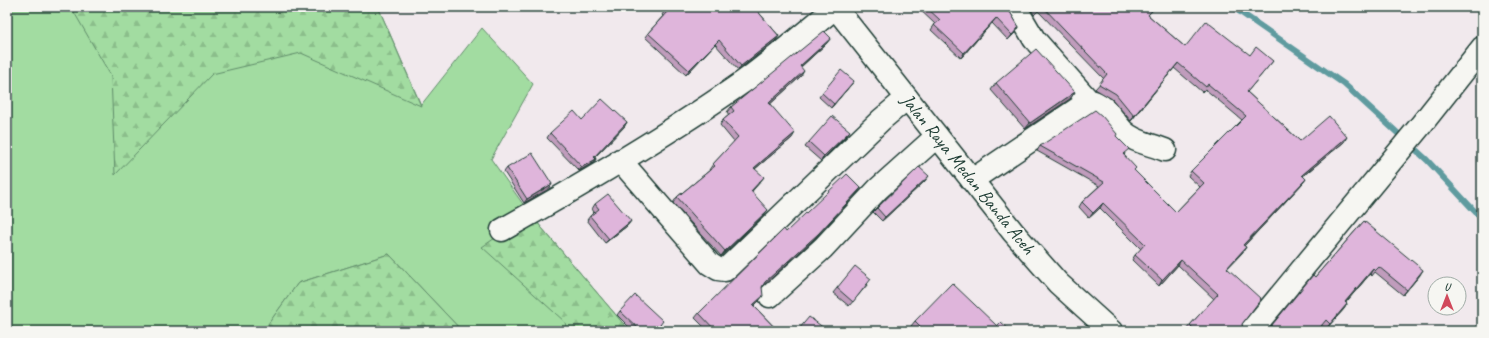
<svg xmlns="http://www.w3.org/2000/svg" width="1489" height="338" viewBox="0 0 1489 338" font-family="Caveat,sans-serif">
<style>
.green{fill:#a2dca1;stroke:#608c6a}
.forest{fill:url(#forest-firs);stroke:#608c6a}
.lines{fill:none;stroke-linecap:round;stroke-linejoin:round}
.stream{stroke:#5f9b9f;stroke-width:6}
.minor-casing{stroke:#1f3d34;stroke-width:25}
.highway-casing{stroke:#1f3d34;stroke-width:25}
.minor{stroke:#f6f6f2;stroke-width:22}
.highway{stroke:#f6f6f2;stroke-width:22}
.wall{fill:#c09cbc;stroke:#1f3d34}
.shaded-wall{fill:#9c7f99;stroke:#1f3d34}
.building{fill:#dfb5db;stroke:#1f3d34}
.labels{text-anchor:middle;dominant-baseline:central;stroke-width:4;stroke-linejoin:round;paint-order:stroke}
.street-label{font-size:19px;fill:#1f3d34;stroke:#f6f6f2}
</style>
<defs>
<pattern id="forest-firs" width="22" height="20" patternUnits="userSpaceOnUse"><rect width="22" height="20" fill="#a2dca1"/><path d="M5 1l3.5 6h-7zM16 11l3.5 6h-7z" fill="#8bbe8b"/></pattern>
</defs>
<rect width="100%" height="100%" fill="#f1e9ed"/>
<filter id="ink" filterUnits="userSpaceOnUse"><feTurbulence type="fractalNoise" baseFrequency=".025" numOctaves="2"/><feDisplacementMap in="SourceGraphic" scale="8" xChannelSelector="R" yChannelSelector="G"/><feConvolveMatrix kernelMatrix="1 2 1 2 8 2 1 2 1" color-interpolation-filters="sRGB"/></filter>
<g filter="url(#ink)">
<path class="green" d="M7,7H381L379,9L421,105L482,28L533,84L491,159L530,214L627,328L628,331H462L389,254L298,283L263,331H7Z"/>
<path class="forest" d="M71,7H381L379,9L421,106L301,53L212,74L115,175L111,76Z
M530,214L627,328L628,331H567L565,322L482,247Z
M389,254L462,331H263L298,283Z"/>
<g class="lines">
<path class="stream" d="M1233,7L1344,84L1427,160L1482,219"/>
<defs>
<path id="minor" d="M1015,7L1034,39L1089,101
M620,160L710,264L718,269L725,270L881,120L907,98
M972,180L1089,101C1106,103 1112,120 1123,131C1133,142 1151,144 1165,150
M502,230C584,184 666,136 743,82C775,59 805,32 835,8
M770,296L823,248L878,189L937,136
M1251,331L1421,125L1482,48"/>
<path id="highway" d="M835,7L1013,232L1058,283L1111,331"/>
</defs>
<use href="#minor" class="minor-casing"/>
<use href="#highway" class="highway-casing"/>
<use href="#minor" class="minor"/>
<use href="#highway" class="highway"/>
</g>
<path class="wall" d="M669,7H757L755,8L779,36L775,41L738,70L715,44L686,75L645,37L648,33L663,16L662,15L665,10Z
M917,7H1007L1019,27L1016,32L1008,40L992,23L961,58L931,30L935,24Z
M1030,7H1156L1148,15L1185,47L1250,55L1273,61L1247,92L1300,141L1344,142L1303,176L1306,179L1302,184L1244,246L1246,247L1242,253L1227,268L1242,324L1243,330V331H1187L1186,330L1190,325L1214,299L1178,265L1159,286L1132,260L1135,255L1141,249L1100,208L1089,218L1079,207L1082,202L1099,186L1037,151L1040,146L1116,136L1125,154L1124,155L1134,170L1176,212L1200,187L1188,176L1191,171L1242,120L1205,89L1202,92L1174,68L1131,121L1112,99L1095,89L1104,79L1038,11L1034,15Z
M827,43L801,67V76L770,104L792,138L755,169L760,182L752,191L764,215L721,256L673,203L677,197L710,170H709L713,164L734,142L720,125L723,120L729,115L727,112L731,107Z
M854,81L831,108L819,97L822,93Z
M996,83L1075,92L1070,99L1025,129L991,90Z
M582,120L627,122L624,127L595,157L596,159L593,163L579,171L547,138L550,133Z
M850,131L846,136L821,161L805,147L809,142Z
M507,168L552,184L549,189L524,203L504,172Z
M925,181L882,221L873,212L877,208Z
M861,188L857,193L814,239L762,287L759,301L754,306L778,331H708L695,318L699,313L786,232Z
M595,204L631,221L627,226L605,243L587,220L590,216L594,212L592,209Z
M1364,221L1420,275L1403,295L1375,272L1372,276L1370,274L1346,302L1347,304L1344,309L1326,329L1322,326L1315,277Z
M868,284L849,306L833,293L837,288Z
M620,311L661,325L666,331H633L617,315Z
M915,321L997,326L1011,331H916L911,326Z"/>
<path class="shaded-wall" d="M996,18L992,23L961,58L964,53Z
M1019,27L1016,32L1008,40L1012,35Z
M779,36L775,41L738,70L741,66Z
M831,38L827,43L796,71L800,66Z
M719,40L715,44L686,75L689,70Z
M1178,63L1174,68L1131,121L1134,116Z
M804,71L801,76L766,108L769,103Z
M854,81L850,86L831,108L834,104Z
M1075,92L1070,99L1025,129L1030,123Z
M627,122L624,127L591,161L594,157Z
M850,131L846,136L821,161L824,156Z
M795,133L792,138L750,173L754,168Z
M1347,137L1344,142L1298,180L1302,175Z
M596,159L593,163L579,171L582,167Z
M929,176L925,181L882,221L885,217Z
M764,177L760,182L748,196L751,191Z
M1306,179L1302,184L1240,250L1243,245Z
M552,184L549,189L524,203L527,199Z
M861,188L857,193L814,239L762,287L765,282Z
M1103,203L1100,208L1089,218L1093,213Z
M768,210L764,215L721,256L725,251Z
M631,221L627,226L605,243L609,239Z
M1246,247L1242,253L1223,273L1227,268Z
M1181,260L1178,265L1159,286L1162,280Z
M1373,269L1370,274L1342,307L1345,302Z
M1423,270L1420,275L1403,295Z
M763,296L759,301L749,310L753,305Z
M1347,304L1344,309L1326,329L1330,324Z"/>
<path class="building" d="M669,7H754L779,36L741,66L719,40L689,70L648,33L667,12L665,10Z
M926,7H1007L1019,27L1012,35L996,18L964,53L934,25L940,20Z
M1036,7H1040L1038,10Z
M1043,7H1155L1148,15L1185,47L1206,21L1250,55L1256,47L1273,61L1247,92L1300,141L1329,116L1347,137L1302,175L1306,179L1243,245L1246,247L1227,268L1261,299L1242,324L1243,330V331H1196L1190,325L1218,294L1181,260L1162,280L1135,255L1145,244L1103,203L1093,213L1082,202L1104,182L1040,146L1095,110L1102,116L1117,134L1116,136L1129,149L1123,154L1136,168L1134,170L1176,212L1204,183L1191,171L1246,116L1208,84L1206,87L1178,63L1134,116L1116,94L1099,84L1107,74Z
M824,31L831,38L800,66L804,71L769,103L795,133L754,168L764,177L751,191L768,210L725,251L677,197L715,166L713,164L738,137L723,120L734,111L731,107Z
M1036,49L1075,92L1030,123L996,83Z
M841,70L854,81L834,104L822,93Z
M602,99L627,122L594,157L596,159L582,167L550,133L574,111L582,120Z
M832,116L850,131L824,156L809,142Z
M532,153L552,184L527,199L507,168Z
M919,167L929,176L885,217L877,208Z
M847,174L861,188L818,234L765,282L762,287L763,296L753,305L778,331H716L699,313L784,229L786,232Z
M608,194L631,221L609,239L590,216L599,209L595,204Z
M1364,221L1423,270L1407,290L1379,267L1375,271L1373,269L1345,302L1347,304L1330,324L1326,320L1317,331H1267L1313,275L1315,277Z
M855,266L871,279L853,302L837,288Z
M952,283L997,326L1001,322L1011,331H925L915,321Z
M635,295L663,321L660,325L666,331H641L620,311Z
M809,317L828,331H801L799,329Z"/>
</g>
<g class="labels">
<g class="street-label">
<text transform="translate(968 174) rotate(51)">Jalan Raya Medan Banda Aceh</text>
</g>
</g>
<rect width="1489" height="338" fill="none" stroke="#f6f6f2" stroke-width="24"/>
<rect x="12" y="12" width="1465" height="314" fill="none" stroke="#1f3d34" stroke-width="1.5" filter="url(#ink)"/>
<g transform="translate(1447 296)"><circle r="19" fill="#f6f6f2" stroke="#a0aca6"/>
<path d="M0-3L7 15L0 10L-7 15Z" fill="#d1495b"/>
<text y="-6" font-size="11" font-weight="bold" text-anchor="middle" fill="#1f3d34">U</text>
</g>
</svg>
